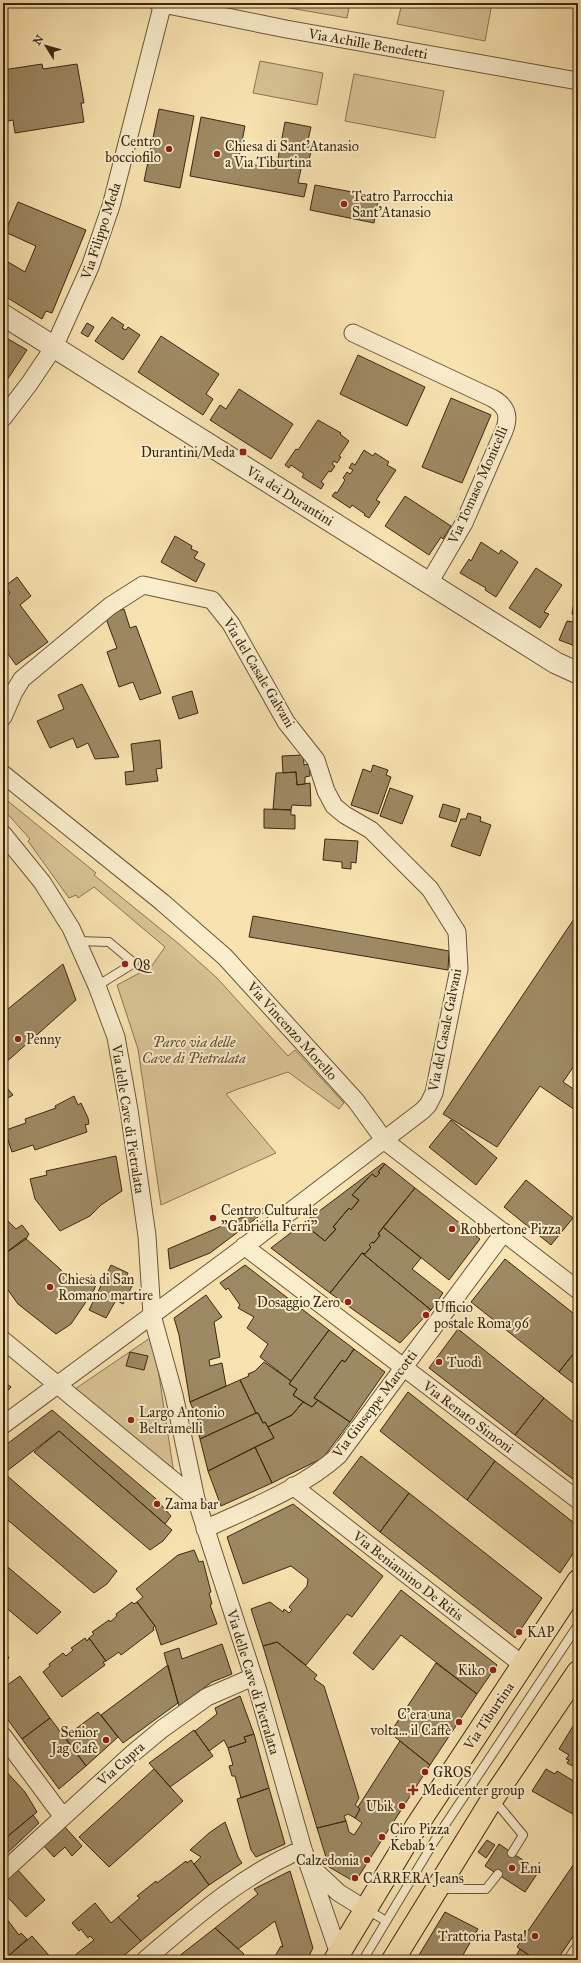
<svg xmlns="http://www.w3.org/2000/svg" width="581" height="1963" viewBox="0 0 581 1963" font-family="'IM FELL Great Primer',serif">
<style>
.green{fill:#d8c395;stroke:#8a7552}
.building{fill:#9d8963;stroke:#3b2710}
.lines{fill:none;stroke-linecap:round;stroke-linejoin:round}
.service-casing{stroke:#6a5638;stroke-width:10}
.minor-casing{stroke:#6a5638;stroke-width:19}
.tertiary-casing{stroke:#6a5638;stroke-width:23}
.primary-casing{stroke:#3b2710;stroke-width:24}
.service{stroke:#faedcc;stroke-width:8}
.minor{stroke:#faedcc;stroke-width:17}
.tertiary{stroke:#faedcc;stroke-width:21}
.primary{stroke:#f8e3b0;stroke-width:22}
.poi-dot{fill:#8f2418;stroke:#faedcc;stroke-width:1.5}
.labels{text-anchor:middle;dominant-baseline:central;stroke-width:4;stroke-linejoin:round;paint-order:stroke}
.street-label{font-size:14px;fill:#3b2710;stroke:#faedcc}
.poi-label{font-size:14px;fill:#3b2710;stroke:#faedcc;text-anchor:start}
.park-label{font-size:14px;font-style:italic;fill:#624e31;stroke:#faedcc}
</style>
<rect width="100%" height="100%" fill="#f8e3b0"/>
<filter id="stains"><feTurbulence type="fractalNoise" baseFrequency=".005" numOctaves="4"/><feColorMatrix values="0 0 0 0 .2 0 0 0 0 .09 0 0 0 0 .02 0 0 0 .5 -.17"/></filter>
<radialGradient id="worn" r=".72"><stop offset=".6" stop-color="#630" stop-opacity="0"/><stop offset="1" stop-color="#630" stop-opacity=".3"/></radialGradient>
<path class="green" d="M261,3H350L347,18Z
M402,3H492L485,41L397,24Z
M260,61L323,73L317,105L253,93Z
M354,74L444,91L435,138L345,121Z
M3,797L96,873L94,875L179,944L217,978L288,1056L295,1050L344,1103L339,1109L288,1072L238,1089L226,1094L276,1153L161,1205L138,1049L117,985L151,967L165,947L94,887L78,898L76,895L69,898L28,841L30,839L3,809Z
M153,1336L174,1474L72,1391Z"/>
<path class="building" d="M554,3H577V4L556,7Z
M42,64L43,69L77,64L84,103H81L84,122L15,133L13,120L3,122V70Z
M159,109L194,116L180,188L144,181Z
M201,117L245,126L238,162L276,169L285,122L311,127L307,145L312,146L308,165L302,164L298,183L307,184L304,197L190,176Z
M315,185L379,197L374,223L310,210Z
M18,202L86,230L52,313L46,311L42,319L3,295V259L25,272L36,246L5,232Z
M112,317L124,325L122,328L126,330L128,327L140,335L123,360L95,341Z
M87,323L94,327L88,337L81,333Z
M3,336L27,350L3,386Z
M161,336L219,374L206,394L213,399L203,415L138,372Z
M358,355L425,387L407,426L340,394Z
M239,389L293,424L271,459L210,420L220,405L226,409Z
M451,398L491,415L462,483L422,467Z
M318,420L341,433L340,434L349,441L339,456L341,457L337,463L334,461L332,464L335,466L331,472L329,471L321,482L324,484L321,489L302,477L304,474L291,465L289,468L285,465L296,449L298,450Z
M364,450L373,456L375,453L389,462L387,465L396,470L376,500L380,502L369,518L364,515L365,514L352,505L350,508L332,496L335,492L337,493L345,480L343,478L347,472L350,474L353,470L349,468L352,463L355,465Z
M405,496L451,526L443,539L441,537L429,555L385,526Z
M175,536L192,546L191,549L198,552L194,558L205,564L196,582L161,562Z
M481,542L499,554L501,550L518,562L496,597L485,590L486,588L460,573L469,559L471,561Z
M536,568L562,585L544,612L549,614L540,628L509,608Z
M17,577L31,596L20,605L48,642L16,665L3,647V599L10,593L5,586Z
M578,598V647L559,640L567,621L573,622L574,615L572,614L574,602L577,603Z
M124,609L130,628L136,626L161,693L140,700L133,682L119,687L107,652L117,648L105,616Z
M82,684L119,757L95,759L88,743L77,748L73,738L50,748L37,721L64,709L58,695Z
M192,691L198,713L179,719L172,697Z
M160,740L162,768L156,769L158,781L126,785L125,772L134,771L131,744Z
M303,755L304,765L309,764L310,776L305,777V784L297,785L296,772L283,773L282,756Z
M373,765L388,770L386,775L391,777L378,814L351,805L363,769L371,772Z
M296,772L297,785L310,783L311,806L292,805L291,810L273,809L276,773Z
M390,788L413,796L402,824L380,816Z
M443,804L460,809L456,822L439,817Z
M264,809L291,810V815H295V829L264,828Z
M468,813L481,817L480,821L491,825L480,856L451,846L461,819H466Z
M325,839L358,841L356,863L351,862V869L342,868V862L323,860Z
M578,913V1060L563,1082L578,1092V1112L540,1086L497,1147L443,1114Z
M253,916L449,951L448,970L249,937Z
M63,964L76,1000L3,1065V1013Z
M3,1083L13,1095L3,1101Z
M74,1096L78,1105L81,1103L88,1118L89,1124L85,1125L87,1132L35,1150L33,1145L12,1152L7,1137L3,1138V1131L26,1123L25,1119L56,1108L55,1106Z
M451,1120L497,1158L476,1185L429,1147Z
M116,1156L122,1191L101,1205L90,1216L60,1231L35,1199L30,1179L47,1175L46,1171Z
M383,1163L385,1164L378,1172L380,1173L376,1177L372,1174L352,1195L359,1200L351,1210L349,1208L333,1227L336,1229L325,1241L310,1229L312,1226L306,1221Z
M385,1164L415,1188L378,1234L380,1235L374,1243L372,1242L369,1245L371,1247L365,1254L362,1253L330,1293L271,1248L306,1221L312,1226L310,1229L325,1241L336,1229L333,1227L349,1208L351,1210L359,1200L352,1195L372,1174L376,1177L380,1173L378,1172Z
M526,1180L573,1218L551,1245L504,1207Z
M415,1188L480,1239L449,1280L383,1227Z
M264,1208L266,1211L210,1253L170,1269L168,1249Z
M3,1216L16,1229L22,1225L29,1234L26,1239L3,1255Z
M383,1227L421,1258L412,1269L443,1293L431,1310L362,1253L365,1254L371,1247L369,1245L372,1242L374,1243L380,1235L378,1234Z
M25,1238L59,1268L72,1282L92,1275L97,1282L94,1290L71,1324L56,1334L18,1304L3,1283V1255Z
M362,1253L431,1310L400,1343L330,1293Z
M505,1259L578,1317V1348L559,1372L471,1302Z
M111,1265L128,1273L124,1281L132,1286L123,1304L116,1300L106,1318L89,1310Z
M245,1265L329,1330L291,1381L260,1357L268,1344L247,1328L254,1317L238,1308L240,1305L228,1288L226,1290L220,1283Z
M206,1295L222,1317L214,1322L220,1357L209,1360L210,1366L222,1363L226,1386L190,1402L179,1335L174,1318Z
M458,1329L544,1398L515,1435L429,1368Z
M329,1330L354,1349L345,1362L342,1360L314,1398L318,1400L312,1407L293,1395L297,1389L289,1384Z
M578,1348V1387L559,1372Z
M354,1349L385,1372L350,1422L314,1398L342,1360L345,1362Z
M130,1352L148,1356L144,1370L126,1366Z
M264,1362L291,1381L289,1384L297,1389L293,1395L303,1402L292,1415L268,1427L265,1422L263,1423L258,1413H256L240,1380L249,1376L248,1374L255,1371Z
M240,1380L256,1413L200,1439L198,1431L202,1430L190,1402Z
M3,1381L11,1387L3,1396Z
M408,1392L495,1461L467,1500L380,1431Z
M544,1398L578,1426V1483L515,1435Z
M318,1400L350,1422L323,1458L272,1483L255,1447L274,1438L268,1427L292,1415L303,1402L312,1407Z
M52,1410L155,1498L171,1516L165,1524L59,1431L3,1474V1447Z
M256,1413H258L263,1423L265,1422L274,1438L208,1471L200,1439Z
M59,1431L172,1530L163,1541L150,1550L34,1452Z
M255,1447L272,1483L221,1506L208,1471Z
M361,1456L409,1493L380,1532L333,1493Z
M495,1461L578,1526V1546L560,1573L467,1500Z
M4,1473L117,1571L107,1584L94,1593L3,1516Z
M409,1493L542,1598L515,1638L380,1532Z
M293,1504L383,1576L352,1617L347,1614L306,1665L277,1642L263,1646L251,1609L270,1602L283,1612L284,1609L289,1613L292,1610L289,1607L307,1586L308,1579L291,1566L243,1584L227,1537Z
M194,1550L199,1562L203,1561L211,1592L209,1593L212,1604L210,1605L217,1624L161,1645L155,1626L137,1602L143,1597L136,1589L178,1555Z
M3,1563L61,1612L37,1634L3,1605Z
M401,1590L497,1665L477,1694L401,1635L373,1670L353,1653Z
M132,1602L134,1604L137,1602L155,1626L153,1628L154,1630L121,1655L119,1652L106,1661L89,1638L94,1634L92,1632L109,1620L110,1622L117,1616L116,1614Z
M85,1638L87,1641L89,1638L106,1661L103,1662L105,1665L62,1697L43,1672L50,1666L49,1664L63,1653L66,1656L73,1650L71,1648Z
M277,1642L317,1675L314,1679L324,1686L359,1798L355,1805L360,1809L355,1818L348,1814L344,1816L346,1821L317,1828L263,1646Z
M222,1644L232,1674L212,1682L179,1706L164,1653L179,1648L182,1659Z
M3,1650L9,1658L3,1663Z
M436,1663L477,1694L430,1765L390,1733Z
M168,1665L178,1703L123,1743L101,1715Z
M20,1676L50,1718L22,1739L3,1713V1688Z
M240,1696L254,1734L244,1737L246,1742L228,1748L224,1740L209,1751L195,1731L217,1714L215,1708Z
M98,1712L118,1737L86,1766L65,1737Z
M50,1718L86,1766L59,1789L22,1739Z
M573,1726L578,1729V1769L567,1763L569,1760L566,1759L569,1755L559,1749Z
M194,1730L213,1756L170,1787L149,1763Z
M254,1734L269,1788L241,1798L235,1776H232L229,1766L233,1765L228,1748L246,1742L244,1737Z
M400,1741L430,1765L355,1882L329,1867L317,1828L346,1821L349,1832L354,1835L362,1823L355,1818L360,1809L358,1807Z
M3,1768L25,1792L37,1812L8,1836L3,1831Z
M154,1769L183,1801L109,1867L79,1837Z
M546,1769L555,1774L557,1771L577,1783L573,1791L578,1794V1817L532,1791Z
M269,1788L285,1844L256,1857L251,1850L237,1799Z
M33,1815L39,1823L3,1857V1831L8,1836Z
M225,1822L238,1857L242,1863L209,1885L194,1864L201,1857L190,1850L209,1833Z
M64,1826L82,1846L72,1856L65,1847L54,1857L43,1845Z
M487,1840L495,1845L486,1858L478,1852Z
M499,1844L539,1871L525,1892L485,1866Z
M578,1858V1929L557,1960H536L517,1947Z
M191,1860L209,1885L141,1941L118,1917L140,1898L137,1896L156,1881L157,1883L186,1861L187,1863Z
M16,1868L45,1900L26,1917L3,1892V1880Z
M290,1871L313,1948L307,1960H277L278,1958L275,1956L281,1946L283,1947L275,1921L238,1949L215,1928L258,1894L254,1889Z
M95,1903L111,1923L118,1917L141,1941L119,1960H78L74,1956L94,1940L90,1936L88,1938L81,1929L79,1931L72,1923Z
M445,1912L478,1929L460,1960H416Z
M3,1914L19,1935L21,1933L27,1939L6,1958L3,1954Z
M215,1928L244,1954L237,1960H174Z
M32,1936L53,1960H8L6,1958Z
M520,1949L536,1960H514Z"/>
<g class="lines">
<defs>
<path id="service" d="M77,941L109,942L134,963L97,986
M494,1800L523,1835L512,1853
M440,1889H486L498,1874
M366,1909L386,1921
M363,1960L435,1840L578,1625"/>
<path id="minor" d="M158,3L286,29L578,81
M353,333L492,398C507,406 510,416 504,431L464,523L429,583
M3,418L29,384L54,347L90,267L111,206L163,3
M3,717L14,692L22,679L110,606L143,585L212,600L231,624L286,722L316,760L326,791L334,806L345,815L371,830L430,889L457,932L459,969L434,1093L428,1105L422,1111L232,1256L3,1425
M3,774L162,902L225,957L356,1101L385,1141L578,1290
M3,834L42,882L71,928L97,986L116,1037L129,1110L147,1236L152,1315L174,1395L196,1499L258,1691L303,1849L339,1954
M244,1246L578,1500
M3,1340L196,1499
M293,1486L523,1665
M205,1529C250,1508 301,1489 338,1456L504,1232
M3,1736L63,1817
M312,1868L339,1893L365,1909
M3,1872L132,1754L162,1729L207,1697L253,1677
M145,1960C194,1918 243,1874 303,1849
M573,1960L578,1952"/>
<path id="tertiary" d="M3,315L556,663L578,673"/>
<path id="primary" d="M335,1960L410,1836L578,1581
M393,1960L493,1798L578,1672"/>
</defs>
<use href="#service" class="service-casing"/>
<use href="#minor" class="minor-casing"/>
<use href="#tertiary" class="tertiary-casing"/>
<use href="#primary" class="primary-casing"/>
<use href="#service" class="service"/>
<use href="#minor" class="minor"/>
<use href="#tertiary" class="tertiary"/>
<use href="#primary" class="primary"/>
</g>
<g class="poi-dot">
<circle cx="169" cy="149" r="4"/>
<circle cx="217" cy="154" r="4"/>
<circle cx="344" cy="204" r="4"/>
<rect x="239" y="448" width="8" height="8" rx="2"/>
<circle cx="125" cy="964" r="4"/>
<circle cx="18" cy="1039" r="4"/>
<circle cx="213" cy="1218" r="4"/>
<circle cx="452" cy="1229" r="4"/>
<circle cx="50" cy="1287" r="4"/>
<circle cx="348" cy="1302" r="4"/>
<circle cx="426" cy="1315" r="4"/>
<circle cx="439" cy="1362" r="4"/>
<circle cx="131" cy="1420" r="4"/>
<circle cx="157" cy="1504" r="4"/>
<circle cx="519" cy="1632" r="4"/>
<circle cx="493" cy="1670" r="4"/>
<circle cx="459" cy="1722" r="4"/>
<circle cx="106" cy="1740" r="4"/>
<circle cx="425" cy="1772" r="4"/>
<path d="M411 1784h4v4h4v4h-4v4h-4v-4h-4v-4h4z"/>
<circle cx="402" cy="1806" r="4"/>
<circle cx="382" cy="1837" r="4"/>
<circle cx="367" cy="1860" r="4"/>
<circle cx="512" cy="1868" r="4"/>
<circle cx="355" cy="1878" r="4"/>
<circle cx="535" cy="1936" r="4"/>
</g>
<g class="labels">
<g class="street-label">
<text transform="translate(368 44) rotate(10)">Via Achille Benedetti</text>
<text transform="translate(101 231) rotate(-72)">Via Filippo Meda</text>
<text transform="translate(478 485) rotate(-66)">Via Tomaso Monicelli</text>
<text transform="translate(290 496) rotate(32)">Via dei Durantini</text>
<text transform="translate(259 673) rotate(59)">Via del Casale Galvani</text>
<text transform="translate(445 1030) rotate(-79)">Via del Casale Galvani</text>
<text transform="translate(292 1031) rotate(48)">Via Vincenzo Morello</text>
<text transform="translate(128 1119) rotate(81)">Via delle Cave di Pietralata</text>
<text transform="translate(375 1404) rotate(-53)">Via Giuseppe Marcotti</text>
<text transform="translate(468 1417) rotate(37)">Via Renato Simoni</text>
<text transform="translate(408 1576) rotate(38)">Via Beniamino De Ritis</text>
<text transform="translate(253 1682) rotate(73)">Via delle Cave di Pietralata</text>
<text transform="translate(489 1716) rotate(-56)">Via Tiburtina</text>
<text transform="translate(121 1764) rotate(-42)">Via Cupra</text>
</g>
<g class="poi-label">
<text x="161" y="141" text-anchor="end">Centro<tspan x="161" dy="16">bocciofilo</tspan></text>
<text x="225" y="146">Chiesa di Sant'Atanasio<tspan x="225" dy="16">a Via Tiburtina</tspan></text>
<text x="352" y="196">Teatro Parrocchia<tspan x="352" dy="16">Sant'Atanasio</tspan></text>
<text x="235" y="452" text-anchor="end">Durantini/Meda</text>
<text x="133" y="964">Q8</text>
<text x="26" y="1039">Penny</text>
<text x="221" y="1210">Centro Culturale<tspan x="221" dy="16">"Gabriella Ferri"</tspan></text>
<text x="460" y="1229">Robbertone Pizza</text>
<text x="58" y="1279">Chiesa di San<tspan x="58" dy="16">Romano martire</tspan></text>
<text x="340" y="1302" text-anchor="end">Dosaggio Zero</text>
<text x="434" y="1307">Ufficio<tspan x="434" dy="16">postale Roma 96</tspan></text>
<text x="447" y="1362">Tuodì</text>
<text x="139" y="1412">Largo Antonio<tspan x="139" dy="16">Beltramelli</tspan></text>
<text x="165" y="1504">Zama bar</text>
<text x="527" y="1632">KAP</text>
<text x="485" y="1670" text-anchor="end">Kiko</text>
<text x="451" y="1714" text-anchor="end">C'era una<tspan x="451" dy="16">volta... il Caffè</tspan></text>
<text x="98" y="1732" text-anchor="end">Senior<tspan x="98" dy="16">Jag Cafè</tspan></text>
<text x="433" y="1772">GROS</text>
<text x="422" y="1790">Medicenter group</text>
<text x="394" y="1806" text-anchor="end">Ubik</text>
<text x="390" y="1829">Ciro Pizza<tspan x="390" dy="16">Kebab 2</tspan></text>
<text x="359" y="1860" text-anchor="end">Calzedonia</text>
<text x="520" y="1868">Eni</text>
<text x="363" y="1878">CARRERA Jeans</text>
<text x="527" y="1936" text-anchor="end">Trattoria Pasta!</text>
</g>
<g class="park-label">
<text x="194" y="1042">Parco via delle<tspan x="194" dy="16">Cave di Pietralata</tspan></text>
</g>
</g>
<rect width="581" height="1963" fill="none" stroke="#f8e3b0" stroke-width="16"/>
<rect x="4" y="4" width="573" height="1955" fill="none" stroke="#3b2710" stroke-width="2"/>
<rect x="8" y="8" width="565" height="1947" fill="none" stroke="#3b2710"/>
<g transform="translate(46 46) rotate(307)" stroke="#faedcc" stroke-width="3" paint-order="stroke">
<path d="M0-3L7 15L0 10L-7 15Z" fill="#3b2710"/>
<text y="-6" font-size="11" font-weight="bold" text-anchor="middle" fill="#3b2710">N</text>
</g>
<rect width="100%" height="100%" filter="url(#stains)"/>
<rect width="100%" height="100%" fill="url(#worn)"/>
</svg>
